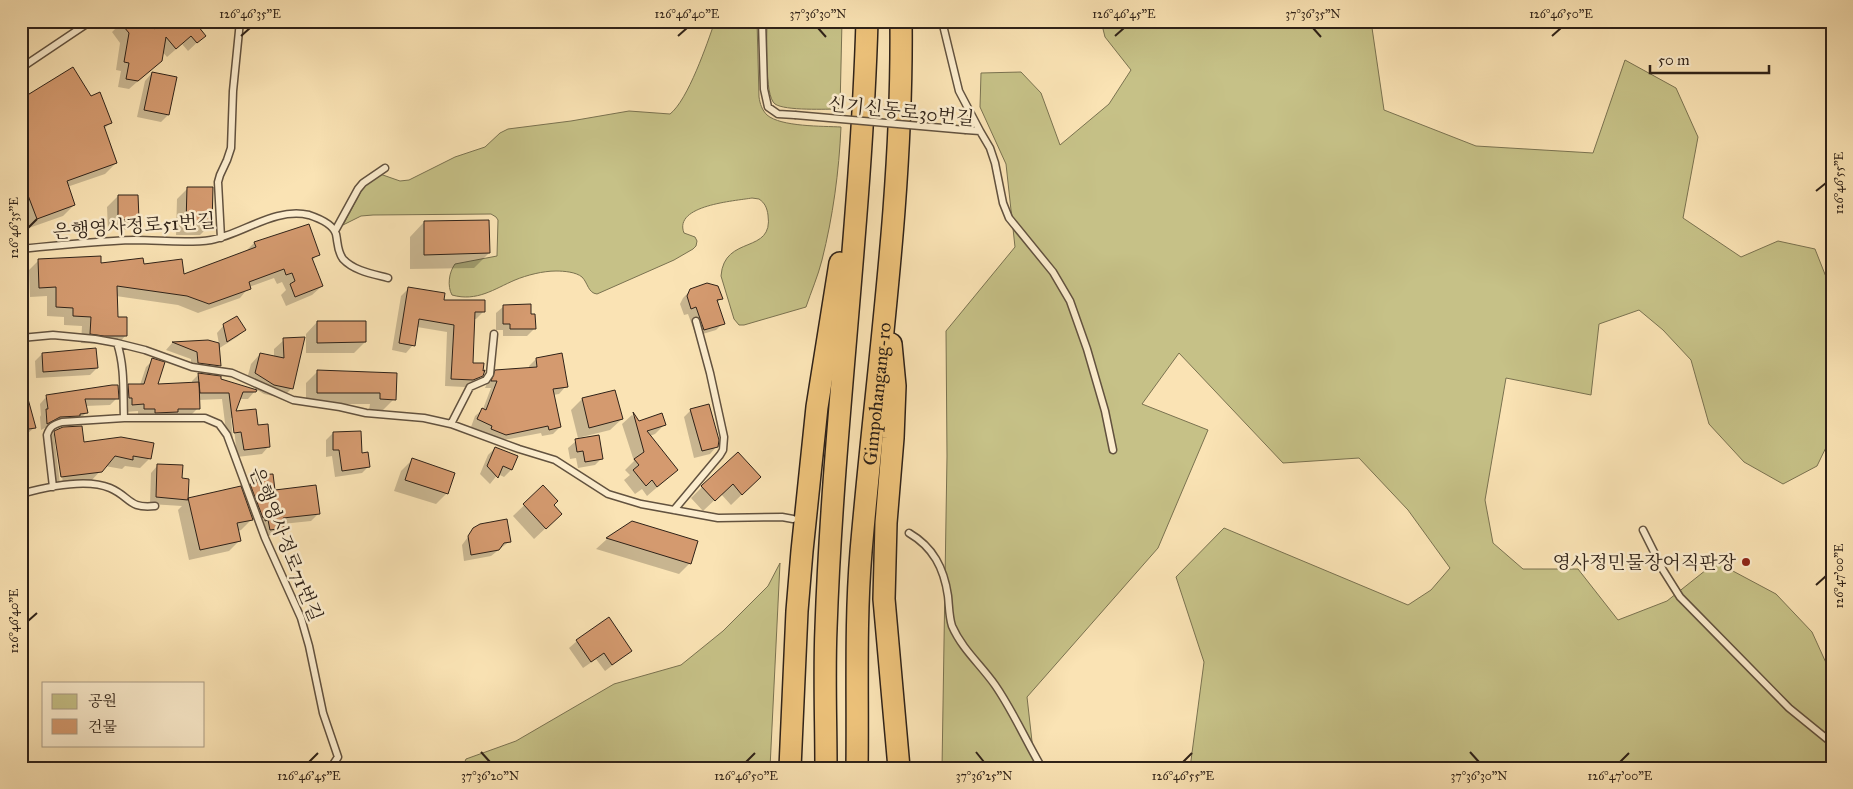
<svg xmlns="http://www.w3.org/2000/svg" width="1853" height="789" viewBox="0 0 1853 789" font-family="'IM FELL Great Primer','Noto Serif KR',serif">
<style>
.green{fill:#c6c187;stroke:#7a7250}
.shadow{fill:#0003;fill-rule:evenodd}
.building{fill:#d49a6f;stroke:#2f2218}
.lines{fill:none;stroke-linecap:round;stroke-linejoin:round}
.service-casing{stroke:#62523f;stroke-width:9}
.trunk-casing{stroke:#2f2218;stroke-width:24}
.service{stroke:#fcedce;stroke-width:6}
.trunk{stroke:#edc27a;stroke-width:21}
.service-bridge-casing{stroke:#62523f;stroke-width:9;stroke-linecap:butt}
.service-bridge{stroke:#fcedce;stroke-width:6}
.ticks{fill:none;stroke:#2f2218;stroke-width:2}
.poi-dot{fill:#8f2418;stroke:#fcedce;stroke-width:2}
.labels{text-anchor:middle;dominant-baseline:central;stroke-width:5;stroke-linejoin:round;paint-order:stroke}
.street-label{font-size:19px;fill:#2f2218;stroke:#fcedce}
.poi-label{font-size:19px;fill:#2f2218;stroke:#fcedce;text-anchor:end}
.neatline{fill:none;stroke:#2f2218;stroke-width:2}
.ticks-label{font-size:12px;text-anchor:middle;fill:#2f2218}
</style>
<rect width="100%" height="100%" fill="#fae3b4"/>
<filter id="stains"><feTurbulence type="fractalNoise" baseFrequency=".004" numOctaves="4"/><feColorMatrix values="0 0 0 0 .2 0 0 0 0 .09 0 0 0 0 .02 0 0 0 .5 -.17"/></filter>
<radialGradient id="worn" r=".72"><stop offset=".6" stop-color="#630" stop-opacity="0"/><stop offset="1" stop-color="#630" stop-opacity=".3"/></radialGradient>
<path class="green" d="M715,21H757L759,97C760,104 762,110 767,115C781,127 823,126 841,127C839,172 833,216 822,260C818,276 811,292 806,307L744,325H739L734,319L721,276C724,234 774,255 768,215C767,208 765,203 759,199L752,198C735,201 673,205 684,233L695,237L697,241L696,246L693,249L674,260L597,294C588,293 588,283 582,277C576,272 564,271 556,271C543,271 527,275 515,280C494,289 477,302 452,295C447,286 449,272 455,264L497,256L498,220L496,217L491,214L373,215L361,216L343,225L364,186L380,174L400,181L409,180L455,157L485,147L500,133L508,129L571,121L629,111L670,114C688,100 707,44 715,21Z
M767,21H842L840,109C827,109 785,111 775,104C764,96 767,37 767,21Z
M1101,21H1371L1384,110L1476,146L1593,153L1625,60L1676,88L1698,137L1683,218L1741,257L1778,241L1815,249L1832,292V435L1817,466L1783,484L1744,462L1709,424L1691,360L1663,330L1639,310L1599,324L1591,395L1506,378L1485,500L1493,543L1523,569H1578L1618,620L1667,601L1716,562L1776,594L1812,632L1832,676V768H1190L1204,662L1176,577L1224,528L1408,605L1431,590L1450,568L1408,510L1359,458L1283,463L1179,353L1142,404L1208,430L1158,548L1027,697L1035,768H942L947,456L946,331L1015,247L1006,164L980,107L981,73L1021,72L1041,93L1060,145L1109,104L1131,70L1105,37Z
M780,563L770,768H462L466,759L516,741L614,684L681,665L723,631L768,586Z"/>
<path class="shadow" d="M121,23L154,31L204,36L188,51L182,44L167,57L162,51L161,61L129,89L118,87L121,71L116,70L120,43L112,32Z
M152,73L168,115L161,122L137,117L145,81Z
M21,100L111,122L104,129L116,163L105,174L67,187L74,205L63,216L26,229L21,217Z
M188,188L211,224L200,235H176L177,199Z
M118,196L138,218L127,230H108L107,207Z
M424,222L489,253L474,268L410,269V237Z
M254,243L318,254L312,261L322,286L312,295L286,306L281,295L286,290L282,282L277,284L274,278L249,287L240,298L198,313L178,305L116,296V319L126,335L117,345L81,343L82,326L64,325V317L47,316V296L30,297L29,270L38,261L143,265L183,275L245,252Z
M408,289L442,302L484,311L476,319H474L472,364L482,375L474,383L465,387L445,386L447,332L417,327L413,345L406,353L392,350L401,296Z
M691,290L721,298L717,303L723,323L716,330L696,336L688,314L684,315L680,304L683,298Z
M504,306L529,315L534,329L527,336H503V330H496V313Z
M317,322L365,342L354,353H306V334Z
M224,325L245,330L237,337L218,349L219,366L212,373L191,370V359L166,350L172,343L208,342L219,344L217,333Z
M284,340L291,389L282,398L264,394L246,383L251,364L260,354L274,357V349Z
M42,354L97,368L90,375L36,378L35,361Z
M536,359L566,386L559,394L553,395L560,427L553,434L542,436L541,433L498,441L485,436L486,433L471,427L475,416L483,409L491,388H485L489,379L496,371L529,369V366Z
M153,360L156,385L192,384V381L199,374L255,391L248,399H239L235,413L257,427L269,446L262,454L237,457L233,418H231L233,439H227L222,399L198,400V408L191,415L138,416V411L125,412L122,393L129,386L140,385L146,367Z
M317,372L395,374L394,399L383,410H369L370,404H306V383Z
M614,391L622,419L610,430L578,438L571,410L582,399Z
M47,396L117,398L110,405L85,406L86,413L79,420L52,424L41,430L40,417L41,415L40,404Z
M691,410L717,446L710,454L694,458L684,417Z
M21,414L35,427L27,434L21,435Z
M632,415L639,422L665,424L655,434L650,436L677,470L647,496L642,489L635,494L624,480L630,475L625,470L634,461L622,424Z
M55,432L83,444L150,458L140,468L125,466L122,469L105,466L90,482L51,487L45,442ZM54,436H56L63,483L60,484Z
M333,433L361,454L369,466L362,473L335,477L332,456L326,457V440Z
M576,441L602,458L595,465L578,468L576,458L570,459L568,448Z
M495,448L516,457L511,470L504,477L498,474L490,484L480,474L488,455Z
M412,460L447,493L436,504L394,491L401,471Z
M158,465L181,479L188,480L187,501L189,499L242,494L257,477L274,491L318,514L311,521L282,524L283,528L275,535L263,536L253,518L241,530L238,531L240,540L229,551L189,560L178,510L182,506L150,504L151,473Z
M760,477L731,505L721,494L703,511L691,498L702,487Z
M543,487L552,506L549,525L534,539L513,516Z
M632,522L690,563L679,574L596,549L607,539Z
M474,529L510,541L491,556L464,561L462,545Z
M577,641L631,651L605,671L596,659L583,668L569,648Z"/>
<path class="building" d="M119,21H148L154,29L164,21H194L206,36L197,43L191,36L176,49L166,37L162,61L138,81L126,79L129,63L124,62L129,33Z
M73,67L91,96L100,92L112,123L104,126L117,163L67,181L75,205L37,219L21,177V99Z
M152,72L177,77L169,115L144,110Z
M187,187H213L212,225L186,224Z
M118,195H138L139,219L118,220Z
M489,220L490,253L424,255V221Z
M309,224L320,255L312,258L323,286L295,297L290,284L295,281L292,273L286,275L284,269L249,282L251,289L209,304L187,296L117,286L118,317H127V336H104L90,334L91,317L73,316V308L56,307V287L39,288L38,259L101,256V263L143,258L144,264L182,259L184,274L256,247L254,242Z
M707,283L718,286L723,299L717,300L725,324L704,330L696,307L691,309L687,296L690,289Z
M408,287L445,293L444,300H485V312H475L473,363H484L483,371L485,370L483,376L473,380L451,379L454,325L419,319L415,346L399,343Z
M531,304V314H535L536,329H510V324H503V305Z
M237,316L246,330L227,342L223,324Z
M317,321H366V342L317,343Z
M305,337L293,389L274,385L255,373L260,353L284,358L283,338Z
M208,340L219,343L221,366L198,363L197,352L172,342Z
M96,348L98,368L43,372L42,353Z
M562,353L568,387L553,389L561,427L549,430L548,426L506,435L491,429L492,426L477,419L482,408L486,410L497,381H491L495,370L537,367L536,358Z
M152,358L165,362L158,384L199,382L200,409H178V412L155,413V409H144V404L132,405V398H129L128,384H144Z
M317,370L397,373L396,400L380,399V393H317Z
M198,373L221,376V379L257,390L256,392H243L236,411L256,409L258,425L268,424L270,447L244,450L241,432L234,433L229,393H200Z
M112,385H118L119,399H85L88,413L80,414V416L60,417L47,424L46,409H48L46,395Z
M25,388L36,428L21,430V389Z
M615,390L623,419L589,428L582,398Z
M709,404L719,440L718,447L702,451L690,409Z
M633,412L639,421L662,413L666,425L647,431L678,470L657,487L652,480L646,486L633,470L639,465L634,459L644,452Z
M82,426L84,442L121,437L154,443L151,459L133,456V460L115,456L102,472L61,477L54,431L63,427Z
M361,431L362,453L368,452L370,467L342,471L339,450H333V432Z
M599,435L603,459L585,462L583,451L577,452L575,439Z
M495,447L518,456L512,470L503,466L498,478L487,466Z
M738,452L761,477L742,495L733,484L715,501L701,486Z
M412,458L455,473L448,494L405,480Z
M157,464L183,465L182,478L189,479L188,500L156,497Z
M273,474L275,490L316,485L320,514L283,518L284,528L270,530L268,520L265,521V517L263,518L250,484L257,483L256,475Z
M543,485L558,501L554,505L562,514L546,529L523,504Z
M241,486L253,520L237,523L241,541L200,550L188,498Z
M507,519L511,542L504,543L499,550L471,555L468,536L473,528L480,524Z
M632,521L698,541L691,564L606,538Z
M609,617L632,651L612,665L604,653L591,662L576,640Z"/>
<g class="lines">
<defs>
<path id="service" d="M762,21L764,89L768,107L778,114L795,115
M942,21L959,91L980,131
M21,68L91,21
M966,130L980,131L990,148L995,163L1003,203L1009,218L1053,272L1070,301L1087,349L1105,411L1113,450
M335,231L358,189L363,183L385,168
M221,238L218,182L220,175L227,160L231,148L233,91L240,21
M21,249C59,245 97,241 135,240C159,240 187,244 211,240C243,234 275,207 309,215C318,218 333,224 336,234C338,243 337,251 343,259C354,271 373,274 388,278
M21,249L23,261L21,273
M21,338L53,335L95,339L117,343L145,350L192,367L232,373L293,400L340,407L366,413L424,418L451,424L519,449L555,460L608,494L641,504L718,518L782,517L793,519
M117,343C125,367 123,392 124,418
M451,424L470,387L486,380L490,374L494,334
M53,487L47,435C50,426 53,425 62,422L124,418H205L219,424L227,435L265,538L301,618L309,646L323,713L338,757L332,766L328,768
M21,494C46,487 86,478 110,488C131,497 128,509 155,506
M674,510L720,455L723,450L724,437L710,373L696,321
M1643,530L1663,570L1680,597L1789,708L1832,743
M909,533C933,547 944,568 948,596C949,605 949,617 952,626C962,649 981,665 995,685C1013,711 1026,741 1042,768"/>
<g id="trunk">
<path d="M891,344L895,386L893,438L886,523L884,599L899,768"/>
<path d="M790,768L797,611L802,551L817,407L840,263"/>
<path d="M826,768C826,721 824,674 826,628C833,425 861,224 867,21"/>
<path id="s1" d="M857,768C858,696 855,624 861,552C876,376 903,199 901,21"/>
</g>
</defs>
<use href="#service" class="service-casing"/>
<use href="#trunk" class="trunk-casing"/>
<use href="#service" class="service"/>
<use href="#trunk" class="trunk"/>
<defs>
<path id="service-bridge" d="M795,115L966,130"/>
</defs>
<use href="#service-bridge" class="service-bridge-casing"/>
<use href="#service-bridge" class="service-bridge"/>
</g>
<path class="ticks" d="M818,28L826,37M1313,28L1321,37M241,36L250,28M678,36L687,28M1115,36L1124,28M1552,36L1561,28M1816,191L1826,183M28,228L37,219M1816,585L1826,576M28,621L37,613M481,752L490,762M976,752L984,762M1470,752L1479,762M309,762L318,753M746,762L755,753M1183,762L1192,753M1620,762L1629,753"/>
<circle class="poi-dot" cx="1746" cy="562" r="5"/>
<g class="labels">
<g class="street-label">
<text transform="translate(901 111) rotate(6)">신기신동로30번길</text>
<text transform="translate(134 226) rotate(-4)">은행영사정로51번길</text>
<text stroke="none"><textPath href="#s1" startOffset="375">Gimpohangang-ro</textPath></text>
<text transform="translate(286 544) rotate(68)">은행영사정로71번길</text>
</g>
<g class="poi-label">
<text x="1736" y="562">영사정민물장어직판장</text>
</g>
</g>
<rect width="1853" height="789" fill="none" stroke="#fae3b4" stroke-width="55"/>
<rect x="42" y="682" width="162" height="65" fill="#fcedce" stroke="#aa9c85"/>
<rect x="52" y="694" width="25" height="15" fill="#c6c187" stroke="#aa9c85"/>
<text x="88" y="706" font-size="15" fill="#2f2218">공원</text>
<rect x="52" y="719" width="25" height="15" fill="#d49a6f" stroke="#aa9c85"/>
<text x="88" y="732" font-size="15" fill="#2f2218">건물</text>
<path d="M1650 65v8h119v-8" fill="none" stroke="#2f2218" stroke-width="2.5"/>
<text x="1658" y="65" font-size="15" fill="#2f2218" stroke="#fcedce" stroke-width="4" paint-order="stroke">50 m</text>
<rect x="28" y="28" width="1798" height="734" class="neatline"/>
<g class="ticks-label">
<text x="250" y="18">126°46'35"E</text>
<text x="687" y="18">126°46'40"E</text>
<text x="818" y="18">37°36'30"N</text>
<text x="1124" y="18">126°46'45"E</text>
<text x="1313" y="18">37°36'35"N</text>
<text x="1561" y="18">126°46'50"E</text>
<text transform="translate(1839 183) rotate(-90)" y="4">126°46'55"E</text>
<text transform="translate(14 228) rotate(-90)" y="4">126°46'35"E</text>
<text transform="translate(1839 576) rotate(-90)" y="4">126°47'00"E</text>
<text transform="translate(14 621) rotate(-90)" y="4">126°46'40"E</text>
<text x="309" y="780">126°46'45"E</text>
<text x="490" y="780">37°36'20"N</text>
<text x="746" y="780">126°46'50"E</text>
<text x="984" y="780">37°36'25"N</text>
<text x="1183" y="780">126°46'55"E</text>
<text x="1479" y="780">37°36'30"N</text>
<text x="1620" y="780">126°47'00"E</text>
</g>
<rect width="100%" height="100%" filter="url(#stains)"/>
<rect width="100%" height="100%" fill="url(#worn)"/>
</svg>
